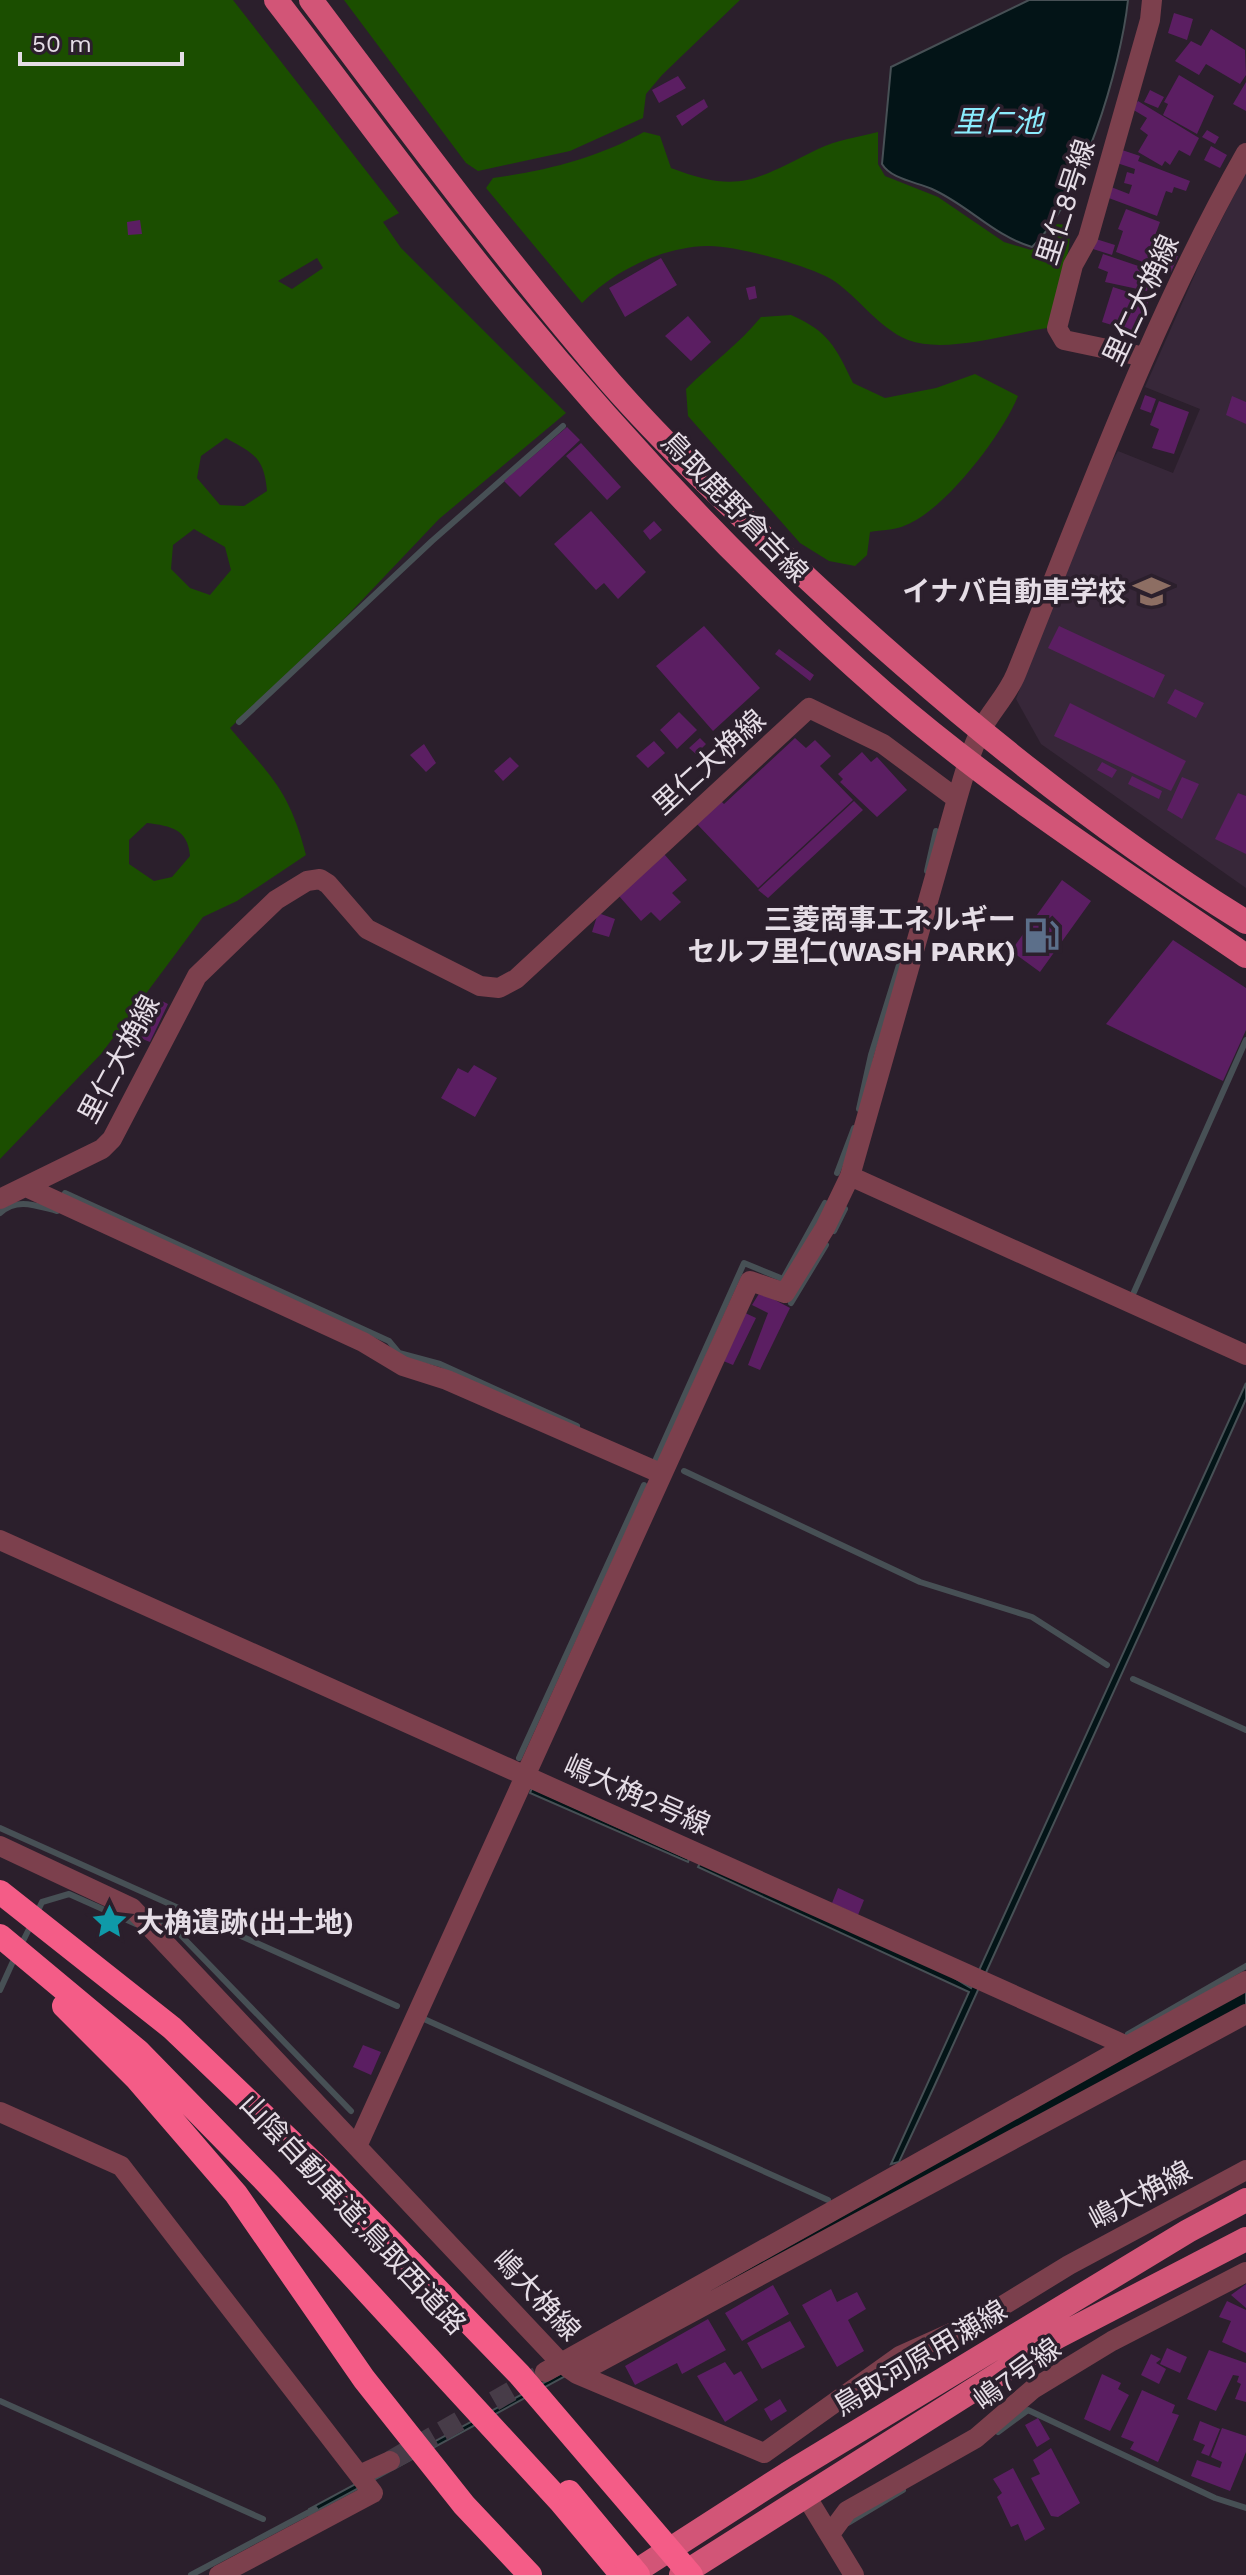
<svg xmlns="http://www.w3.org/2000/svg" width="1246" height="2575" viewBox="0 0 1246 2575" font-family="'Work Sans','Noto Sans JP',sans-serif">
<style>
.built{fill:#372739}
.green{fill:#1b4e00;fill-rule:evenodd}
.water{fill:#031417;stroke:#475055;stroke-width:2}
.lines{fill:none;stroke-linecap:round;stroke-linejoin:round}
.stream{stroke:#475055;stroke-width:6}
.building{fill:#5b1e62}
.minor-tunnel{stroke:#473c48;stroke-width:20;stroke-dasharray:20 10;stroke-linecap:butt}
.minor{stroke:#7c404d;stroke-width:20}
.primary{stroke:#d25577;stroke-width:24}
.motorway{stroke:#f45c87;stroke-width:24}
.motorway-bridge{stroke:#f45c87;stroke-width:24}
.labels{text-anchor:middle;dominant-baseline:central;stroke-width:7;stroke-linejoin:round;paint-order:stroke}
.street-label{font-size:28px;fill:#e5dde6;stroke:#2b1f2c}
.poi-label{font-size:28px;font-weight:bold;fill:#e5dde6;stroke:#2b1f2c;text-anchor:end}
.water-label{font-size:30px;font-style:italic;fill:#8becfd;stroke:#2b1f2c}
</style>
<rect width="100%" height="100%" fill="#2b1f2c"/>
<path class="built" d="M1246,172V888L1041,744L1016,699L1100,483L1118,451L1173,473L1200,409L1145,387L1204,254Z"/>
<path class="green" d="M0,0H233L399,213L383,222L401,248L566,413L439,519L346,617L230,728C271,777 289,789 306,855L237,901L203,917L101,1054L0,1159ZM317,258L323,268L292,289L278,281ZM226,438C254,454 264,457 267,491L244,506L220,505L197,478L201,456ZM194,529L225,547L231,570L210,595L190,588L171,569L173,545ZM147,823C171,826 188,829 190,856L172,877L154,881L129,864V840Z
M344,0H740L662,75L646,94L643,118L570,151L478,171L466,163Z
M644,132L660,136L671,168C741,195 756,179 818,149C836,140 859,137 878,132V164L885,176L938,197L1004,242L1031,250L1044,242L1057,224L1068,225C1076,244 1053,304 1047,328C1007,334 945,354 908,340C878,328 858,296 831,279C807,265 735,245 707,246C662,247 613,271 582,303L486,188L493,178C545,171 597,158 644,132Z
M791,315C828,331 836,347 853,383L885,398L936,388L975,374L1018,396C1003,434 945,510 906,525C896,530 881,530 870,532L867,555L855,566L829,561L800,543L688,416L686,389C711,364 739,344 761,317Z"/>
<path class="water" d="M1029,0H1128C1121,67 1081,201 1032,247C994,236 968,205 932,189C916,182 891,179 882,164L891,67Z
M1246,1383V1399L1208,1484L933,2089L899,2162L891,2164L969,1992L698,1867L700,1863L946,1973L971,1988Z
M532,1788L689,1859L688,1862L530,1793Z
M1246,1988V2007L309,2515V2509L560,2374Z"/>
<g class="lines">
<path class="stream" d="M239,722L432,541L563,426
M927,871L936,831
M859,1109L871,1055L900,962
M837,1173L854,1128
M65,1193L389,1341L399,1353L440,1364L577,1426
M0,1213C17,1197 37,1206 57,1211
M834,1231L845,1209
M1134,1292L1246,1040
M791,1303L826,1245
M656,1459L744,1263L783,1279L825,1203
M684,1471L920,1582L1032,1617L1107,1665
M1133,1679L1246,1730
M519,1758L644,1485
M0,1828L397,2006
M36,1915L42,1902L69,1894L136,1924
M152,1923H169L351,2111
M20,1947L31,1925
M0,1990L15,1957
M424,2019L828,2200
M1128,2034L1246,1966
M0,2401L263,2519
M998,2432L1028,2410L1215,2498L1246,2508
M848,2523L903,2490
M191,2575L315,2509"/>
</g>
<path class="building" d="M1174,13L1193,19L1187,40L1168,33Z
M1211,29L1245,50L1246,75L1240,84L1206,64L1199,75L1175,61L1191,41L1201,46Z
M1179,75L1214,96L1197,134L1163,115L1168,104L1164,102Z
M678,76L686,88L659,103L652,90Z
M1246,82V111L1233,104Z
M1150,90L1164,97L1158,108L1144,102Z
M704,99L708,107L682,126L676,116Z
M1138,101L1199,138L1190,156L1179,150L1170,165L1165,161L1162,166L1138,152L1148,135L1140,129L1147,118L1132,109Z
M1207,130L1219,137L1215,144L1202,137Z
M1211,146L1227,155L1220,168L1204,160Z
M1122,150L1140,156L1138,161L1190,181L1186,191L1174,187L1172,193L1166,191L1157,216L1106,197L1111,187L1129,194L1132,185L1124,183L1127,172L1134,174L1135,169L1117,163Z
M1126,209L1160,222L1151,247L1157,249L1151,265L1116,252L1123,231L1118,229Z
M140,220L142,234L128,235L127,222Z
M1096,239L1115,245L1112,255L1093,249Z
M1164,250L1178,256L1171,272L1157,265Z
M1103,254L1153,271L1147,291L1105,282L1108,272L1098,268Z
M661,258L677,285L625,317L609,288Z
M755,286L757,298L749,300L746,288Z
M1113,287L1149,299L1138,333L1102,322Z
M688,316L711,342L691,361L665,336Z
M1145,395L1156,399L1151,413L1140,409Z
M1232,396L1246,402V424L1226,415Z
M1159,401L1189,412L1174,454L1152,448L1159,429L1150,425Z
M567,427L580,440L520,497L504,481Z
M581,443L621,487L607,500L566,456Z
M591,511L646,572L618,599L604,583L596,590L554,544Z
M654,521L662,530L650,540L643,531Z
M704,626L760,688L713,731L656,666Z
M1059,626L1165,675L1154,698L1048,648Z
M779,649L814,675L810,681L775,654Z
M1175,689L1204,703L1196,718L1167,703Z
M1070,703L1186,761L1171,791L1054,736Z
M679,712L697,730L677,749L660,730Z
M700,738L706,744L696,754L689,748Z
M795,738L806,748L815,740L831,756L820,766L853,800L758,888L696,823L721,801L724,804Z
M654,741L665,753L648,768L636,756Z
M424,744L436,763L426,772L410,755Z
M862,752L871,762L877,757L907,790L877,817L840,782L843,779L838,774Z
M510,757L519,766L503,781L494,771Z
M1102,762L1117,770L1112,778L1097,770Z
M1132,776L1162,791L1159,799L1128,784Z
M1182,777L1199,784L1182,819L1167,810Z
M1238,793L1246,796V854L1215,839Z
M854,801L863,810L768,898L758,890Z
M664,854L687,880L672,893L681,902L660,921L651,912L641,921L619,896Z
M1062,880L1091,901L1040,972L1011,951Z
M598,913L615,919L609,937L592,932Z
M1173,940L1246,988V1030L1223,1081L1106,1024Z
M158,999L168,1004L150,1042L135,1036Z
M474,1065L497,1078L475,1117L441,1098L458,1068L468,1073Z
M760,1292L790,1308L760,1370L748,1365L768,1313L752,1305Z
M743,1312L756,1318L733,1365L721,1360Z
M838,1888L864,1900L858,1915L832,1903Z
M363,2045L381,2052L371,2075L353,2067Z
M1246,2284V2308L1231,2295Z
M773,2285L789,2314L742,2341L725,2313Z
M831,2289L837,2302L857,2292L866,2309L848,2320L864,2351L837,2367L802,2305Z
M1227,2301L1246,2310V2353L1222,2342L1231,2321L1219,2317Z
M708,2319L726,2350L682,2374L677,2363L635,2385L625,2366Z
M790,2321L805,2347L762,2369L747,2343Z
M1167,2348L1187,2357L1180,2373L1160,2364Z
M1209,2350L1246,2363V2402L1235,2399L1241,2384L1237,2382L1239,2376L1233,2375L1216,2411L1187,2399Z
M1151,2354L1161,2359L1156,2363L1166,2369L1159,2384L1141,2375Z
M725,2362L734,2375L741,2371L758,2400L725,2422L697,2376Z
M1102,2374L1121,2383L1118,2389L1129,2395L1110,2431L1084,2419Z
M1142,2390L1175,2405L1172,2413L1179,2415L1158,2462L1130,2449L1134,2442L1121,2437Z
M780,2399L787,2411L771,2421L764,2409Z
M1038,2418L1050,2439L1037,2447L1025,2425Z
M1200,2421L1220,2429L1209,2456L1201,2453L1205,2445L1193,2440Z
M1222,2428L1246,2436V2452L1230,2491L1191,2476L1197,2460L1220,2468L1222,2462L1211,2457Z
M1051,2448L1080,2503L1058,2517L1051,2516L1031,2478L1040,2474L1033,2460Z
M1013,2468L1045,2529L1025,2541L1018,2524L1011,2527L997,2497L1002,2493L993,2479Z"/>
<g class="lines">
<path class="minor-tunnel" d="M390,2461L538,2376"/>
<path class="minor" d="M1145,357L1064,340L1057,328L1073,265L1088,238L1150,20L1152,0
M850,1176L1246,1355
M26,1187L363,1342L403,1366L447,1380L660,1473
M0,1199L102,1149L112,1139L197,976L276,900L307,881L320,879L328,884L367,929L480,986L499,988L516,979L809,708L883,744L957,799C964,775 970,752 981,730C991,711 1008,694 1016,674C1087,498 1152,318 1246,153
M0,1540L1127,2046L1246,1981
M0,1846L132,1908L560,2362L577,2374L764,2453L900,2356L976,2322L1069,2265L1246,2170
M0,2112L121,2166L373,2493L219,2575
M358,2144L750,1281L785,1293L825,1228L850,1176L957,799
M545,2372L1127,2046
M577,2374L1246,2014
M359,2475L390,2461
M806,2496L854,2575
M830,2534L847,2511L976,2438L1033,2389L1112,2341L1246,2272"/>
<path class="primary" d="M276,0C355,102 430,207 512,306C626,444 749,575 884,693C997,791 1123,872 1246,956
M311,0C408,129 504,259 610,382C666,446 730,506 793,565C933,696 1083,821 1246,922
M630,2575L787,2474L1188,2231L1246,2200
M681,2575L1057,2337L1246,2239"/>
<path class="motorway" d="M0,1892L172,2028L329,2178L519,2374L691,2575
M0,1936L138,2051L269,2185L560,2501L622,2575
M64,2006L136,2078L236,2194L364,2379L464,2505L530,2575"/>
<path class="motorway-bridge" d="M569,2492L638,2575"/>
</g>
<defs>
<symbol id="school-bare" viewBox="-9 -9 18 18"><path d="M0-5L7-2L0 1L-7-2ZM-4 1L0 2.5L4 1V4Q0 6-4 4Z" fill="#8d6e63" stroke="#2b1f2c" stroke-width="2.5" paint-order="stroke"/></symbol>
<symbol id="fuel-bare" viewBox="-9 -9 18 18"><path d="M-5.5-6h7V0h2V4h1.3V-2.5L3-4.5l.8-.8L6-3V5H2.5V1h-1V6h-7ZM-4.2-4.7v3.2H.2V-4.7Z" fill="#5c6f8a" stroke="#2b1f2c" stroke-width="2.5" paint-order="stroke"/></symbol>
<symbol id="sight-bare" viewBox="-9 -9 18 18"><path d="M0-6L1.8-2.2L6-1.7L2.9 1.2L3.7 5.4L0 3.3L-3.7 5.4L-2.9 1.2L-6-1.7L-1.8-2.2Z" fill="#0f9aa8" stroke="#2b1f2c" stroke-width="2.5" paint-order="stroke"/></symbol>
</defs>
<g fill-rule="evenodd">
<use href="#school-bare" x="1126" y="566" width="51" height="51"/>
<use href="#fuel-bare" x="1016" y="910" width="51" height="51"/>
<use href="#sight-bare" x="84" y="1896" width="51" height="51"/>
</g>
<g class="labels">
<g class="street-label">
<text transform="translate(1066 202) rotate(-72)">里仁8号線</text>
<text transform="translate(1141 300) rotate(-65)">里仁大桷線</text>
<text transform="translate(735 507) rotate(46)">鳥取鹿野倉吉線</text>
<text transform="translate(709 762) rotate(-42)">里仁大桷線</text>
<text transform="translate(119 1059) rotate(-62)">里仁大桷線</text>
<text transform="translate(637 1795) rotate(24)">嶋大桷2号線</text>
<text transform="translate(1140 2195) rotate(-28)">嶋大桷線</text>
<text transform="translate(353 2214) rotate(47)">山陰自動車道;鳥取西道路</text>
<text transform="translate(537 2295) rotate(47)">嶋大桷線</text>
<text transform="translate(920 2358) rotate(-31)">鳥取河原用瀬線</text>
<text transform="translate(1017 2374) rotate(-36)">嶋7号線</text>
</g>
<g class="poi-label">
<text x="1126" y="591">イナバ自動車学校</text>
<text x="1016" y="919">三菱商事エネルギー<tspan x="1016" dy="32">セルフ里仁(WASH PARK)</tspan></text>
<text x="136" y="1922" text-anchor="start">大桷遺跡(出土地)</text>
</g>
<g class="water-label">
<text x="998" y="121">里仁池</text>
</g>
</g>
<path d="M20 52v12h162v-12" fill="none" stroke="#e5dde6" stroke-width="4"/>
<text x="32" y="52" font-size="24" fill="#e5dde6" stroke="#2b1f2c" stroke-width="6" paint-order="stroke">50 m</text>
</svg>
